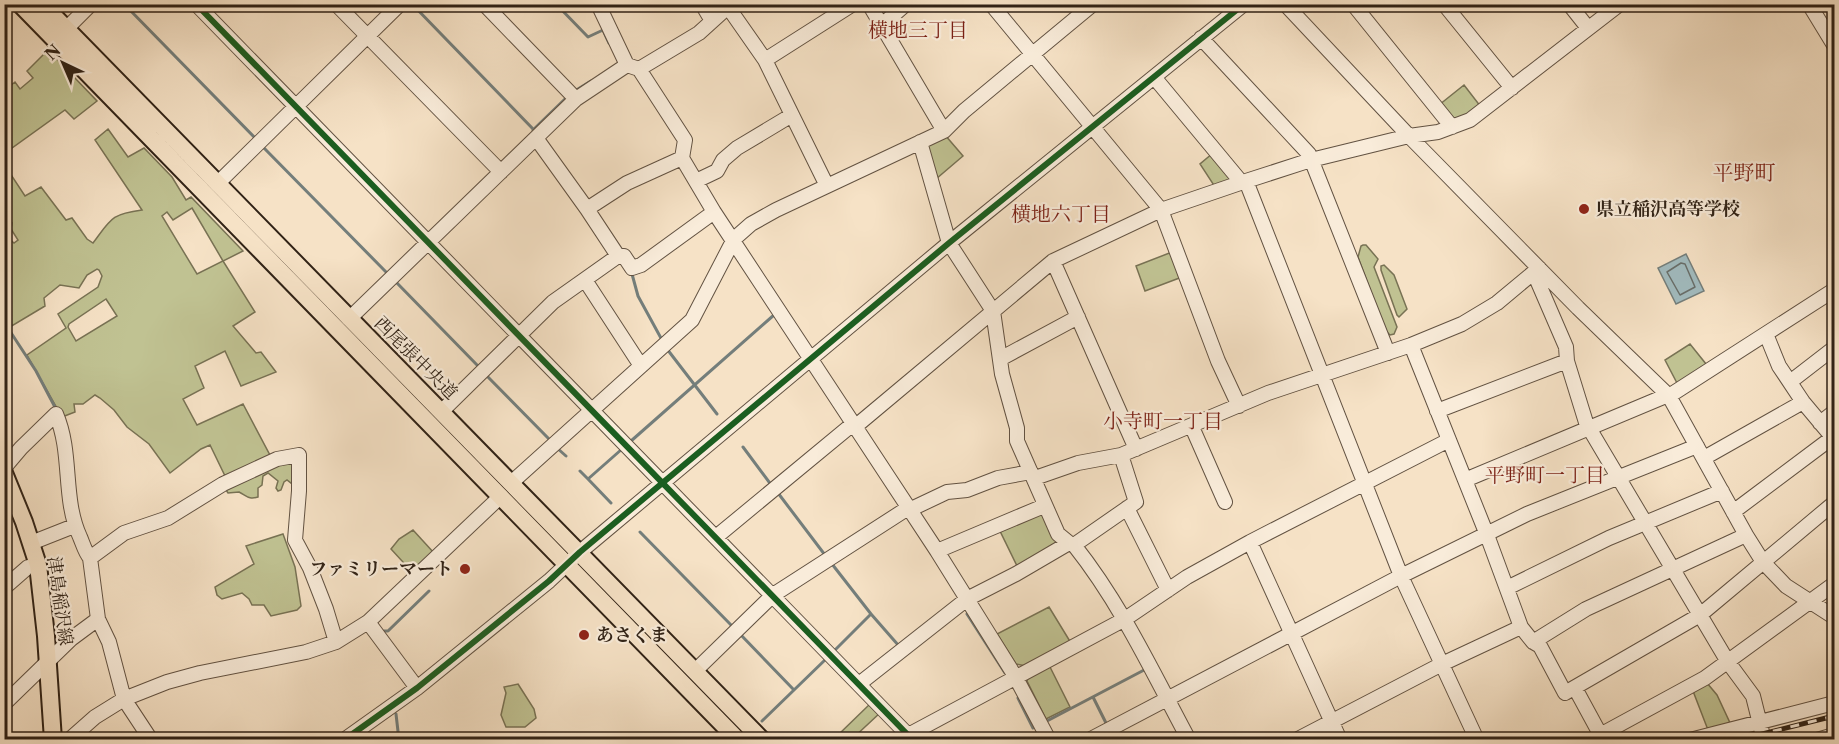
<svg xmlns="http://www.w3.org/2000/svg" width="1839" height="744" viewBox="0 0 1839 744" font-family="'Libre Caslon Text','Noto Serif JP',serif">
<style>
.green{fill:#c0c292;stroke:#787254;stroke-width:1.5;fill-rule:evenodd}
.water{fill:#a1bbbf;stroke:#747e7b;stroke-width:1.5}
.lines{fill:none;stroke-linecap:round;stroke-linejoin:round}
.shore{stroke:#686e6a;stroke-width:1.5}
.stream{stroke:#747e7b;stroke-width:3}
.minor-casing{stroke:#625242;stroke-width:16}
.major-casing{stroke:#302216;stroke-width:20}
.minor{stroke:#f9ecda;stroke-width:14}
.major{stroke:#f6e2c6;stroke-width:16}
.rail-casing{stroke:#302216;stroke-width:5}
.rail{stroke:#f9ecda;stroke-width:3;stroke-dasharray:9;stroke-linecap:butt}
.cycleway-casing{stroke:#f9ecda;stroke-width:10}
.cycleway{stroke:#1b5e20;stroke-width:6}
.poi-dot{fill:#8f2418;stroke:#f9ecda;stroke-width:2}
.labels{text-anchor:middle;dominant-baseline:central;stroke-width:4.5;stroke-linejoin:round;paint-order:stroke}
.poi-label{font-size:18px;font-weight:bold;fill:#302216;stroke:#f9ecda;text-anchor:start}
.street-label{font-size:18px;fill:#302216;stroke:#f9ecda}
.neighbourhood-label{font-size:20px;fill:#7a1f14;stroke:#f9ecda}
.quarter-label{font-size:21px;fill:#7a1f14;stroke:#f9ecda}
</style>
<rect width="100%" height="100%" fill="#f6e2c6"/>
<filter id="stains"><feTurbulence type="fractalNoise" baseFrequency=".00333" numOctaves="4"/><feColorMatrix values="0 0 0 0 .2 0 0 0 0 .09 0 0 0 0 .02 0 0 0 .5 -.17"/></filter>
<radialGradient id="worn" r=".72"><stop offset=".6" stop-color="#630" stop-opacity="0"/><stop offset="1" stop-color="#630" stop-opacity=".3"/></radialGradient>
<path class="green" d="M48,50L97,101L74,119L65,110L5,153V90L15,82L20,89L33,78L27,71Z
M1464,85L1481,107L1457,122L1439,105Z
M108,129L128,157L144,148L172,177L186,200L191,197L243,251L223,261L255,312L233,326L256,353L261,352L276,372L241,386L225,351L195,366L204,388L183,399L197,425L243,404L272,459L227,480L210,445L201,449L170,473L149,444L127,427L114,410L100,398L95,395L83,404H74L75,412L62,417L27,355L66,328L58,314L98,287L102,276L99,270L97,269L87,275L79,288L60,285L44,298L45,306L10,327L5,319V237L6,236L14,243L18,240L11,229L12,223L5,213L4,164L25,196L41,187L66,220L72,218L87,239L93,243C111,219 111,214 142,210L95,140ZM192,208L223,261L197,274L162,216L167,212L173,220ZM106,299L117,316L76,341L68,327L69,324Z
M945,135L963,156L936,179L924,146Z
M1213,153L1233,182L1215,187L1200,164Z
M1363,245H1366L1378,259L1374,267L1397,327L1394,334L1390,335L1385,330L1358,257L1361,246Z
M1172,252L1182,277L1145,291L1136,266Z
M1384,265L1394,275L1407,309L1399,317L1397,315L1381,270V266Z
M1690,344L1706,364L1704,369L1678,385L1665,360Z
M291,458L297,480L291,483L287,480L284,482L281,490L278,491L276,488L278,481L268,473L263,476L262,485L258,488V497C249,500 247,496 239,492L228,493L226,490Z
M1041,510L1062,543L1018,568L999,529Z
M413,530L434,553L413,573L391,549L399,539Z
M283,534L295,567L301,606L297,610L271,616L264,605H252L249,599L242,593L222,599L217,595L215,587L254,564L246,546Z
M1049,607L1071,643L1026,666L1016,664L997,634Z
M1048,663L1070,707L1046,719L1027,681L1030,672Z
M1707,683L1717,695L1731,725L1708,730L1693,691Z
M518,684L534,709L536,718L525,727H506L501,715L506,693L504,687Z
M872,702L881,712L852,739H840L837,736Z"/>
<path class="water" d="M1686,254L1704,291L1676,304L1658,268Z"/>
<g class="lines">
<path class="shore" d="M1681,263L1685,264L1695,287L1680,295L1667,272Z"/>
<path class="stream" d="M124,4L256,139
M412,4L534,130
M556,4L588,37L603,30L609,43
M578,89L591,81
M533,130L565,99
M263,147L388,274
M632,274L638,296L662,340
M396,282L478,366
M4,322L36,371L57,411
M667,349L717,414
M486,375L549,439
M631,441L774,315
M743,447L772,486
M557,448L566,456
M580,471L588,479
M778,493L825,555
M611,503L588,479L622,449
M640,532L733,627
M832,564L871,614L835,650
M871,614L899,646
M967,614L1005,673
M384,631H388L429,591
M740,634L794,690
M1093,697L1107,725
M1018,698L1033,728L1035,727
M396,714L399,740
M762,721L827,658
M1047,721L1146,669
M1111,733L1115,740"/>
<defs>
<path id="minor" d="M196,4L907,734
M336,4L501,172
M484,4L576,99
M598,4L627,65L639,69L699,33L731,4
M702,4L712,21
M869,4L944,131
M991,4L1161,210L1218,361L1239,406
M1285,4L1409,136L1578,308L1669,396L1746,535L1763,562L1786,586L1834,617
M1353,4L1452,127
M1444,4L1512,88
M1569,4L1588,28
M1809,4L1834,45
M728,7L765,60L827,186
M882,25L906,4
M66,29L91,4
M1201,38L1309,154L1388,353
M765,60L853,4
M639,69L685,140L682,158L714,212L937,551L1015,676L1049,740
M1154,77L1242,183
M536,138L587,209
M920,142L949,243L993,311L1002,374L1017,428V441L1058,534L1069,543L1074,545C1121,604 1153,673 1189,740
M696,181L717,171L723,160L737,148L792,115
M1246,181L1401,576L1477,740
M217,184L400,4
M618,256H624L632,268L641,265L714,212
M1053,261L1136,449
M1534,273L1566,347L1567,361L1588,429
M585,280L641,366
M349,319L576,99L627,65
M1766,334L1779,366L1803,402L1834,439
M1411,345L1487,535L1521,627L1533,642L1540,646L1565,693L1700,615L1834,503
M1000,359L1078,317
M1790,382L1834,348
M1669,396L1834,290
M1437,411L1567,361
M441,412L553,302L618,256L587,209L627,183L682,158
M1820,423L1834,412
M856,426L1053,261L1161,210L1246,181L1311,160L1409,136L1438,132L1470,120L1620,4
M1192,427L1225,502
M1589,428L1728,662L1753,696L1764,740
M1704,458L1803,402
M4,468L21,448L56,414C73,454 62,498 80,537C83,544 85,552 90,558
M1035,478L1078,463L1121,455L1268,393L1411,345L1462,324L1497,303L1539,268
M1465,480L1668,395
M511,483L692,320L734,239L751,224L776,210L944,131L964,111L1093,4
M1127,508L1168,590
M909,510L947,492L967,490L998,478L1031,472
M1733,512L1833,437
M716,537L854,423
M1250,542L1340,740
M31,543L74,526
M1074,545L1136,502L1121,455
M937,551L1044,506
M4,588L28,567L38,565
M1507,588L1609,538L1722,491
M98,619L109,642L124,699L151,740
M368,622L417,688
M1533,642L1586,609L1746,535
M695,671L773,595L908,508
M859,684L967,599L1016,574L1069,543
M1575,688L1600,734
M4,704L71,639L98,619L90,558L124,533L168,518L223,484L277,459L299,455V491L295,540L310,568L326,609L336,642
M69,740L95,717L124,699L167,682L200,673L306,652L336,642L368,622L501,496
M344,740L417,688L549,581L580,552L949,243L1244,4
M899,740L1125,619L1187,577L1250,542L1449,440
M1089,740L1401,576L1527,514L1697,446
M1296,740L1442,664L1521,627
M1591,740L1705,678L1834,584
M1690,740L1834,703
M1817,740L1834,735"/>
<path id="major" d="M20,4L738,740
M42,4L762,740
M4,473L24,522L38,565L46,636L53,740"/>
</defs>
<use href="#minor" class="minor-casing"/>
<use href="#major" class="major-casing"/>
<use href="#minor" class="minor"/>
<use href="#major" class="major"/>
<defs>
<path id="rail" d="M1738,740L1834,716"/>
</defs>
<use href="#rail" class="rail-casing"/>
<use href="#rail" class="rail"/>
<defs>
<path id="cycleway" d="M196,4L907,734
M344,740L417,688L549,581L580,552L949,243L1244,4"/>
</defs>
<use href="#cycleway" class="cycleway-casing"/>
<use href="#cycleway" class="cycleway"/>
</g>
<g class="poi-dot">
<circle cx="1584" cy="209" r="6"/>
<circle cx="465" cy="569" r="6"/>
<circle cx="584" cy="635" r="6"/>
</g>
<g class="labels">
<g class="poi-label">
<text x="1596" y="209">県立稲沢高等学校</text>
<text x="453" y="569" text-anchor="end">ファミリーマート</text>
<text x="596" y="635">あさくま</text>
</g>
<g class="street-label">
<text transform="translate(416 358) rotate(45)">西尾張中央道</text>
<text transform="translate(60 601) rotate(82)">津島稲沢線</text>
</g>
<g class="neighbourhood-label">
<text x="918" y="30">横地三丁目</text>
<text x="1061" y="214">横地六丁目</text>
<text x="1163" y="421">小寺町一丁目</text>
<text x="1545" y="475">平野町一丁目</text>
</g>
<g class="quarter-label">
<text x="1744" y="172">平野町</text>
</g>
</g>
<rect width="1839" height="744" fill="none" stroke="#f6e2c6" stroke-width="24"/>
<rect x="6" y="6" width="1827" height="732" fill="none" stroke="#302216" stroke-width="3"/>
<rect x="12" y="12" width="1815" height="720" fill="none" stroke="#302216" stroke-width="1.5"/>
<g transform="translate(63 63) rotate(316)" stroke="#f9ecda" stroke-width="4.5" paint-order="stroke">
<path d="M0-4.5L10 22L0 15L-10 22Z" fill="#302216"/>
<text y="-9" font-size="16" font-weight="bold" text-anchor="middle" fill="#302216">N</text>
</g>
<rect width="100%" height="100%" filter="url(#stains)"/>
<rect width="100%" height="100%" fill="url(#worn)"/>
</svg>
